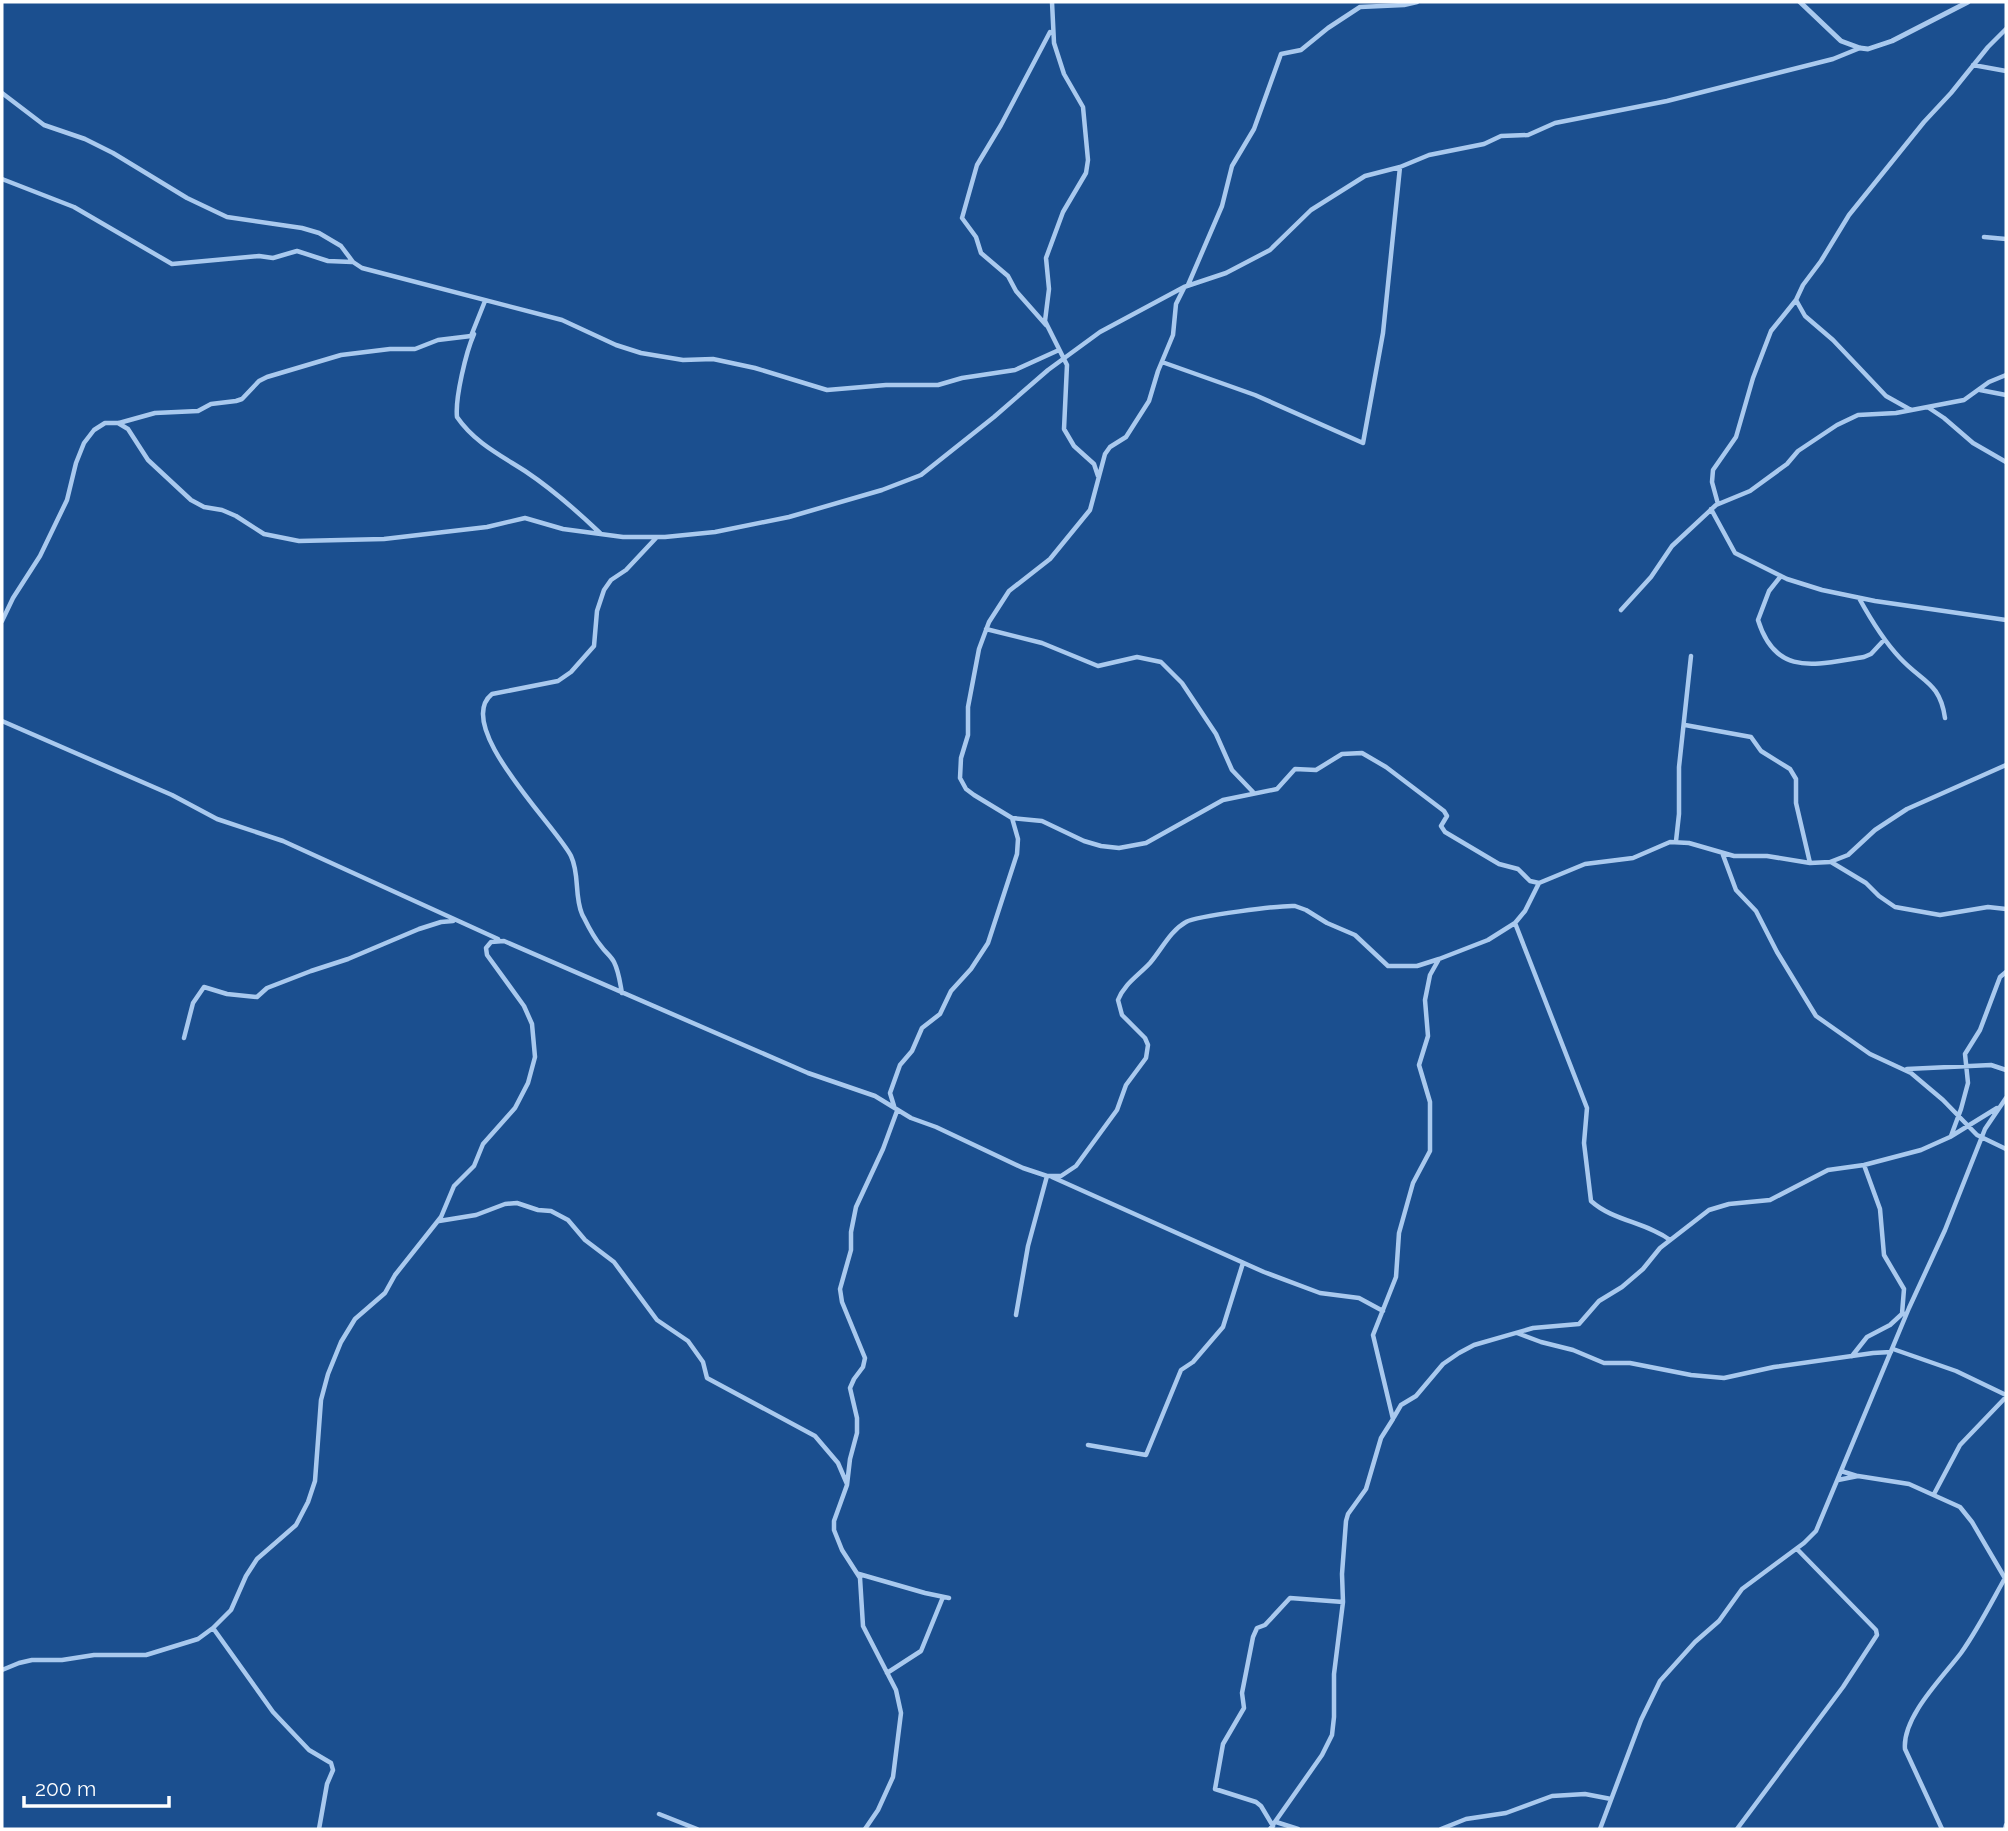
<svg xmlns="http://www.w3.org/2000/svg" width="2008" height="1831" viewBox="0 0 2008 1831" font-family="Raleway,sans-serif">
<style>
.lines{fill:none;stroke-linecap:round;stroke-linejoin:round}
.minor{stroke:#a9c9ee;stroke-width:4.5}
.tertiary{stroke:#a9c9ee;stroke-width:5}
</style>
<rect width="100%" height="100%" fill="#1b4f8f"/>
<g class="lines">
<path class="minor" d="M1052,2L1054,43L1064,74L1083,107L1088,160L1086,173L1063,212L1046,258L1049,289L1045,321L1067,365L1064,429L1074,446L1094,464L1098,476
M1973,65L2006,71
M2,93L44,125L85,139L113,153L187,198L227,217L302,228L319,233L341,246L353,262L362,268L562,320L616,345L641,353L683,360L713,359L755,368L827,390L886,385H938L962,378L1015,370L1059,350
M2,179L74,207L172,264L259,256L273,258L297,251L328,261L352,262
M1984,237L2006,239
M1188,285L1222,206L1232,166L1254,129L1281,54L1301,50L1328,28L1360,7L1404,5L1417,2
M1046,325L1016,291L1008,276L981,253L976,237L962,218L977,165L1001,125L1050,32
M474,334C466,352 455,398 457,417C474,442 500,455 525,471C552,489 577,511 600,533
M1162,362L1255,395L1363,443L1383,333L1400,167
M1980,390L2006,395
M1929,408L1944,418L1973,443L2006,462
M1911,410L1886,396L1833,340L1805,316L1796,300L1803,285L1821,261L1849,215L1924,122L1951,93L1988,47L2006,29
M119,423L155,413L198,411L211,404L236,401L242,399L259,381L267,377L341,355L390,349H415L438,340L471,336L485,301
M1718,504L1712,482L1713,470L1736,437L1753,378L1771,331L1796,300
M1711,509L1735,553L1787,579L1822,590L1875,601L2006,620
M1781,576L1769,591L1758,620C1776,678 1816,664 1864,657L1871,654L1884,640
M1859,598C1871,620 1883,640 1900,658C1922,682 1940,682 1945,718
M1621,610L1651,577L1672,546L1716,505L1750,491L1787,464L1798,451L1837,425L1858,415L1896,413L1964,400L1989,382L2006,375
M2,621L13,598L40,556L67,500L76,463L84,443L94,430L105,423H118L128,429L148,460L191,500L204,507L222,510L236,516L264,534L299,541L384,539L487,527L525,518L563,529L623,537H665L715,532L789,517L882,490L921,475L994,417L1048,370L1100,332L1184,287L1226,273L1270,250L1311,210L1365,176L1400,167L1429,155L1484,144L1501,136L1528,135L1555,123L1667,101L1833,59L1860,48
M986,629L1042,643L1098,666L1137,657L1161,662L1182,683L1216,734L1232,770L1253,792
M2,721L172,795L217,819L283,841L498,939
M1685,725L1751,737L1761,751L1790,769L1796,779V803L1810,863
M1012,818L1042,821L1084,841L1101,846L1119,848L1146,843L1223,800L1277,789L1295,769L1316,770L1342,754L1362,753L1386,767L1444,811L1447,816L1441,826L1445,832L1499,864L1518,869L1530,881L1539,883
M1676,841L1679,814V767L1691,656
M1723,855L1736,890L1756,911L1777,952L1816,1016L1870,1054L1911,1073L1943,1100L1977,1135L2006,1149
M1831,862L1866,883L1879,896L1895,907L1940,915L1988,907L2006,909
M1515,923L1587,1108L1584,1143L1591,1201C1613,1221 1646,1222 1670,1240
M622,993C620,983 619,972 614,962C611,956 605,952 601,946C593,937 587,924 582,914C574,895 580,875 571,856C556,826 452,726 492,694L558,681L571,672L594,646L597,611L604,590L611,580L626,570L656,538
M184,1038L193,1003L204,987L227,994L257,997L267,988L311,971L348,959L419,929L441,922L453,921
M1907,1069L1991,1065L2006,1070
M894,1106L890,1093L900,1065L912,1051L922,1028L940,1014L951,991L971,969L988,943L1017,854L1018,839L1012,818L974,795L966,789L960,778L961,758L968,735V707L979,649L989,622L1009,591L1050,559L1090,510L1105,454L1110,447L1126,437L1149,401L1158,371L1173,335L1176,304L1184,288
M1951,1136L1961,1109L1968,1083L1965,1054L1980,1030L2000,977L2006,972
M1864,1165L1880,1209L1884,1255L1904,1289L1902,1314
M1052,1177L1264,1272L1320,1293L1359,1298L1383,1311
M439,1221L476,1215L505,1204L517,1203L538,1210L551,1211L568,1220L585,1240L614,1262L657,1320L688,1341L703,1362L707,1378L815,1436L838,1463L847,1484
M1016,1315L1028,1246L1047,1176
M1517,1333L1541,1342L1573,1350L1604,1363H1630L1691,1375L1724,1378L1774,1367L1873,1353L1891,1352
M1893,1349L1956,1371L2006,1395
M1852,1356L1867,1337L1890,1325L1903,1313
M1394,1417L1401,1405L1416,1396L1443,1364L1459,1353L1474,1345L1533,1328L1579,1324L1599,1301L1622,1287L1643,1269L1660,1248L1709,1210L1729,1204L1770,1200L1828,1170L1864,1165L1921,1150L1950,1137L1997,1108
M1088,1445L1146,1455L1181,1370L1193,1362L1223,1327L1243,1263
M1841,1471L1857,1476
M1838,1480L1858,1476L1909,1484L1960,1507L1972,1522L2006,1580
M1934,1494L1960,1445L2006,1397
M859,1574L925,1593L949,1598
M213,1628L273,1712L309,1750L331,1763L333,1770L327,1784L319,1829
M2,1670L19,1663L32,1660H62L94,1655H146L198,1639L213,1628L231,1610L246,1576L257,1559L296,1525L308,1502L315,1481L321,1400L328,1374L341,1342L355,1319L385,1293L395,1275L441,1217L454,1186L474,1166L483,1144L515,1108L528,1083L535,1057L532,1024L524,1006L487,955L486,948L491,942L504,941L808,1073L875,1096L911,1118L936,1127L1023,1168L1047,1176H1061L1076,1166L1117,1110L1126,1085L1146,1058L1148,1045L1145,1038L1122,1015L1118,1000C1124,984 1139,975 1150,963C1162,949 1170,931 1186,922C1196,916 1282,905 1295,906L1306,910L1327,923L1355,935L1388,966H1417L1439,959
M887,1673L921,1651L943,1597
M659,1814L697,1829
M1276,1822L1298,1829
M1273,1826L1261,1806L1256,1802L1215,1789L1223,1744L1244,1708L1242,1693L1253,1637L1257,1628L1265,1625L1290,1598L1343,1602
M865,1829L878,1810L893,1777L901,1713L896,1690L863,1626L860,1578L842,1550L834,1530V1521L847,1485L850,1459L857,1433V1418L850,1388L854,1379L863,1367L865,1358L842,1302L840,1289L851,1250V1232L856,1207L883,1149L897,1111
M1270,1829L1322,1755L1332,1735L1334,1717V1674L1343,1602L1342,1574L1346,1521L1348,1514L1366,1489L1381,1438L1393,1419L1373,1335L1396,1277L1399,1233L1413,1183L1430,1151V1102L1419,1065L1428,1036L1425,1000L1430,975L1439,959L1488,940L1515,923L1525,911L1539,883L1585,864L1633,858L1670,842L1689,843L1734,856H1767L1810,863L1830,862L1848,855L1875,830L1907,809L2006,765
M1441,1829L1466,1819L1506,1813L1552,1796L1585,1794L1611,1799
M1600,1829L1641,1720L1660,1681L1695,1642L1719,1621L1742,1589L1804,1543L1816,1531L1909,1308L1945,1230L1985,1129L2006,1098
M1737,1829L1843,1687L1877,1635L1876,1630L1797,1549
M1942,1829L1905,1749C1902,1717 1943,1677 1961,1653C1978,1629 1991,1603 2005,1578
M2005,1829L2006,1825"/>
<path class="tertiary" d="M1800,2L1841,41L1860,48L1868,49L1892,41L1968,2"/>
</g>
<rect width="2008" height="1831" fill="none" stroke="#ffffff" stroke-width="7"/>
<path d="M24 1796v10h145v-10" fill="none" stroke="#ffffff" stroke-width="3.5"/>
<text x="35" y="1796" font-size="21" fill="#ffffff" stroke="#1b4f8f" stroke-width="5" paint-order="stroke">200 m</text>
</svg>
